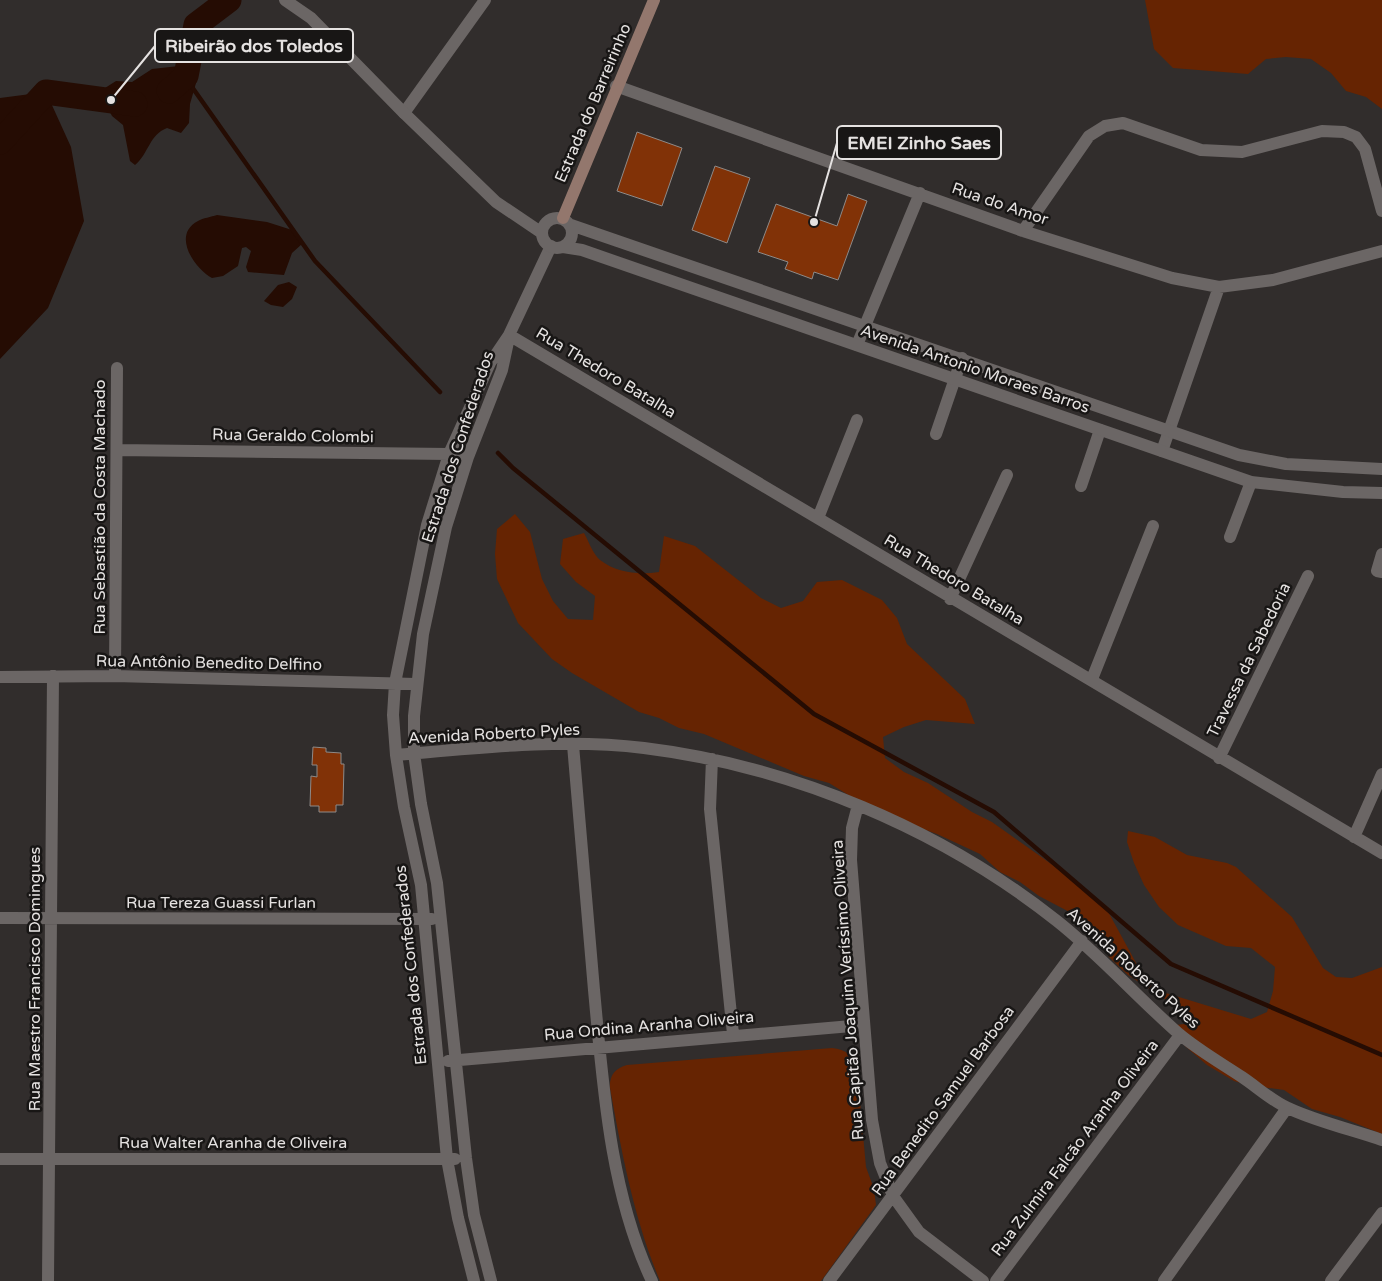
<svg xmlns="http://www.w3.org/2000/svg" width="1382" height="1281" viewBox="0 0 1382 1281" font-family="'Varela Round',sans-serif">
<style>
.green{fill:#662402}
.water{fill:#250c03}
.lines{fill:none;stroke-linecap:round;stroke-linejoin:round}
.stream{stroke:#250c03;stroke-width:4.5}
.river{stroke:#250c03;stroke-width:25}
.building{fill:#813207;stroke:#8e8a88}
.minor{stroke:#6b6665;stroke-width:12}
.tertiary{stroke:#6b6665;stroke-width:12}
.secondary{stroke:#93776d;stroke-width:12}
.labels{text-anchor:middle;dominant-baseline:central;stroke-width:5;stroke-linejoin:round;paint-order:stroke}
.street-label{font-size:16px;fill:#e5e2e1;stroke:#181615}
.leader{fill:none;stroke:#e5e2e1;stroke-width:2}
.callout-dot{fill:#e5e2e1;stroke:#181615;stroke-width:2}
.callout{fill:#181615;stroke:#e5e2e1;stroke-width:2}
.callout-label{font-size:18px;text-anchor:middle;font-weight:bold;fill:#e5e2e1}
</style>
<rect width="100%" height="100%" fill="#312d2c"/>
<path class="green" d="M1145,0H1382V109L1366,97L1346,91L1331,73L1311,59L1286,57L1266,59L1248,74L1173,68L1154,49Z
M515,514L530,532L542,579L553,601L568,619L593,620L595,596L576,582L560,564L563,539L584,533C588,540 593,554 600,560C617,573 639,575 659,572L664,536L695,546L761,598L781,608L803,601L817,582L842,580L882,600L897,618L907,644L965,699L975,724L926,720L904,727L883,737L885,758L904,772L928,783L972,812L992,822L1078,883L1105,906L1141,972L1156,990L1251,1019L1267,1012L1273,991L1275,967L1251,948L1226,946L1178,925L1159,907L1144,885L1134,863L1127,842L1128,831L1155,837L1187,855L1227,863L1236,867L1292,917L1323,968L1336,977L1352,978L1382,967V1134L1340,1117L1312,1109L1284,1090L1247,1085L1234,1081L1207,1065L1185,1046L1168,1026L1200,1022L1128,975L1109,957L1098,935L1079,917L1039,896L1020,882L1000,872L980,854L937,834L876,812L829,783L804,776L704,734L679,728L659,718L639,712L572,673L552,659L518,623L497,579L495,554L497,529Z
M832,1048C846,1049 854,1056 857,1069L866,1167L874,1189L876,1205L821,1281H660C634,1219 622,1154 610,1088C609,1076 615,1068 627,1065Z"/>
<path class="water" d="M188,65L198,76L190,104L189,123L181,133L167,128C149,135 149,153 135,165L130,161L123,125L112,116L103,99L105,88L116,81L132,82L152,69Z
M46,92L71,147L84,221L48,308L0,359V98Z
M217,215L267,222L292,230L302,244L292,253L284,275L248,272L246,267L251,251L246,247L242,248L238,266L223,276L212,278C195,269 171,235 198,221C203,218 211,217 217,215Z
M289,282L297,287L292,299L283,307L271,305L264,301L278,285Z"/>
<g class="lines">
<path class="stream" d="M192,87L315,261L440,392
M498,453L513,468L814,714L994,812L1171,964L1382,1055"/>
<path class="river" d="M169,91L186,76L196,25L229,0
M0,142L46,92L135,104"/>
</g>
<path class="building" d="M637,132L682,148L662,206L617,191Z
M715,166L750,178L727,243L692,230Z
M848,194L867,201L838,280L814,272L812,279L785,269L788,262L758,252L776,204L837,226Z
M313,747L326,748V752L341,753V764H344L343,805H336V812H319V806H310L311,776L317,777V765H312Z"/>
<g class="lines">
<path class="minor" d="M616,86L1023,231L1172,278L1219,287L1273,280L1382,251
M404,113L485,0
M1023,231L1089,136L1105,126L1123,123L1201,150L1242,152L1322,131L1344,132L1356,137L1365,149L1382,211
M509,335L1382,853
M857,345L920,193
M936,434L962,358
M117,450L449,454L468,457
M1162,451L1219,287
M1081,486L1100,430
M818,518L857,420
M1230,537L1251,482
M1382,554L1377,571L1382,572
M950,599L1007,475
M115,676L117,368
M0,677L115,676L416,684
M1092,679L1153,526
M573,745C580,827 587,908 594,990C603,1086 610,1193 652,1281
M396,755C477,748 562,738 644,748C791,766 941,829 1057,921C1100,955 1137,997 1178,1033C1198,1050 1221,1063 1242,1077C1257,1087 1272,1101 1288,1108C1315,1121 1353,1130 1382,1140
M1219,758L1308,576
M712,759L710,809L733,1034
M858,805L852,828L851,860L872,1120L880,1163L893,1196L919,1232L983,1281
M1354,837L1382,774
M0,918L432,919
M448,1061L863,1025
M0,1159H455
M48,1281L53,676
M474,1281L458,1218L447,1159L421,885L404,807L396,755L393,715L395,683L427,525L449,454L490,363L509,335L551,246
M491,1281L474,1215L466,1158L437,883L421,804L414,753V716L423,634L446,527L468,457L502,370L508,342
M829,1281L1082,941
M996,1281L1180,1035
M1164,1281L1287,1108
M1331,1281L1382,1213"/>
<path class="tertiary" d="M285,0L311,18L404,113L496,202L542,233
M542 233a15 15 0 1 1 30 0a15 15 0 1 1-30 0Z
M571,225L1239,455L1286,464L1382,469
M563,247L582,250L1251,482L1343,492L1382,493"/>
<path class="secondary" d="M563,218L654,0"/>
</g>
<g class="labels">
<g class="street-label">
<text transform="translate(593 103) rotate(-67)">Estrada do Barreirinho</text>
<text transform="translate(1000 204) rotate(19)">Rua do Amor</text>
<text transform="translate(975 369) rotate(19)">Avenida Antonio Moraes Barros</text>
<text transform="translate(606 373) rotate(31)">Rua Thedoro Batalha</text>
<text transform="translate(293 436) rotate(1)">Rua Geraldo Colombi</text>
<text transform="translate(458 447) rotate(-72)">Estrada dos Confederados</text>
<text transform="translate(100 507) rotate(-90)">Rua Sebastião da Costa Machado</text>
<text transform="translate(954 580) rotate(31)">Rua Thedoro Batalha</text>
<text transform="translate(1249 660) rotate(-64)">Travessa da Sabedoria</text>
<text transform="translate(209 663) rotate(1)">Rua Antônio Benedito Delfino</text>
<text transform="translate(494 734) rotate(-3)">Avenida Roberto Pyles</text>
<text x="221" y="903">Rua Tereza Guassi Furlan</text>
<text transform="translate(411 965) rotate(-96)">Estrada dos Confederados</text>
<text transform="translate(1133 968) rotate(42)">Avenida Roberto Pyles</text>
<text transform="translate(35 979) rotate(-90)">Rua Maestro Francisco Domingues</text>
<text transform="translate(848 990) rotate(-94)">Rua Capitão Joaquim Veríssimo Oliveira</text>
<text transform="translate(649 1026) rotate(-5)">Rua Ondina Aranha Oliveira</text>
<text transform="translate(943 1101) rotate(-54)">Rua Benedito Samuel Barbosa</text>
<text x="233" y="1143">Rua Walter Aranha de Oliveira</text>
<text transform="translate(1075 1148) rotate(-53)">Rua Zulmira Falcão Aranha Oliveira</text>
</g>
</g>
<path class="leader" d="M111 100L155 46M814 222L837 143"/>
<g class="callout-dot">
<circle cx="111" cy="100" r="5"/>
<circle cx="814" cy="222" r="5"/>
</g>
<g class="callout">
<rect x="155" y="29" width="198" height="33" rx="5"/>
<rect x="837" y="126" width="164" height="33" rx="5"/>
</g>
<g class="callout-label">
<text x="254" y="52">Ribeirão dos Toledos</text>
<text x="919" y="149">EMEI Zinho Saes</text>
</g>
</svg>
